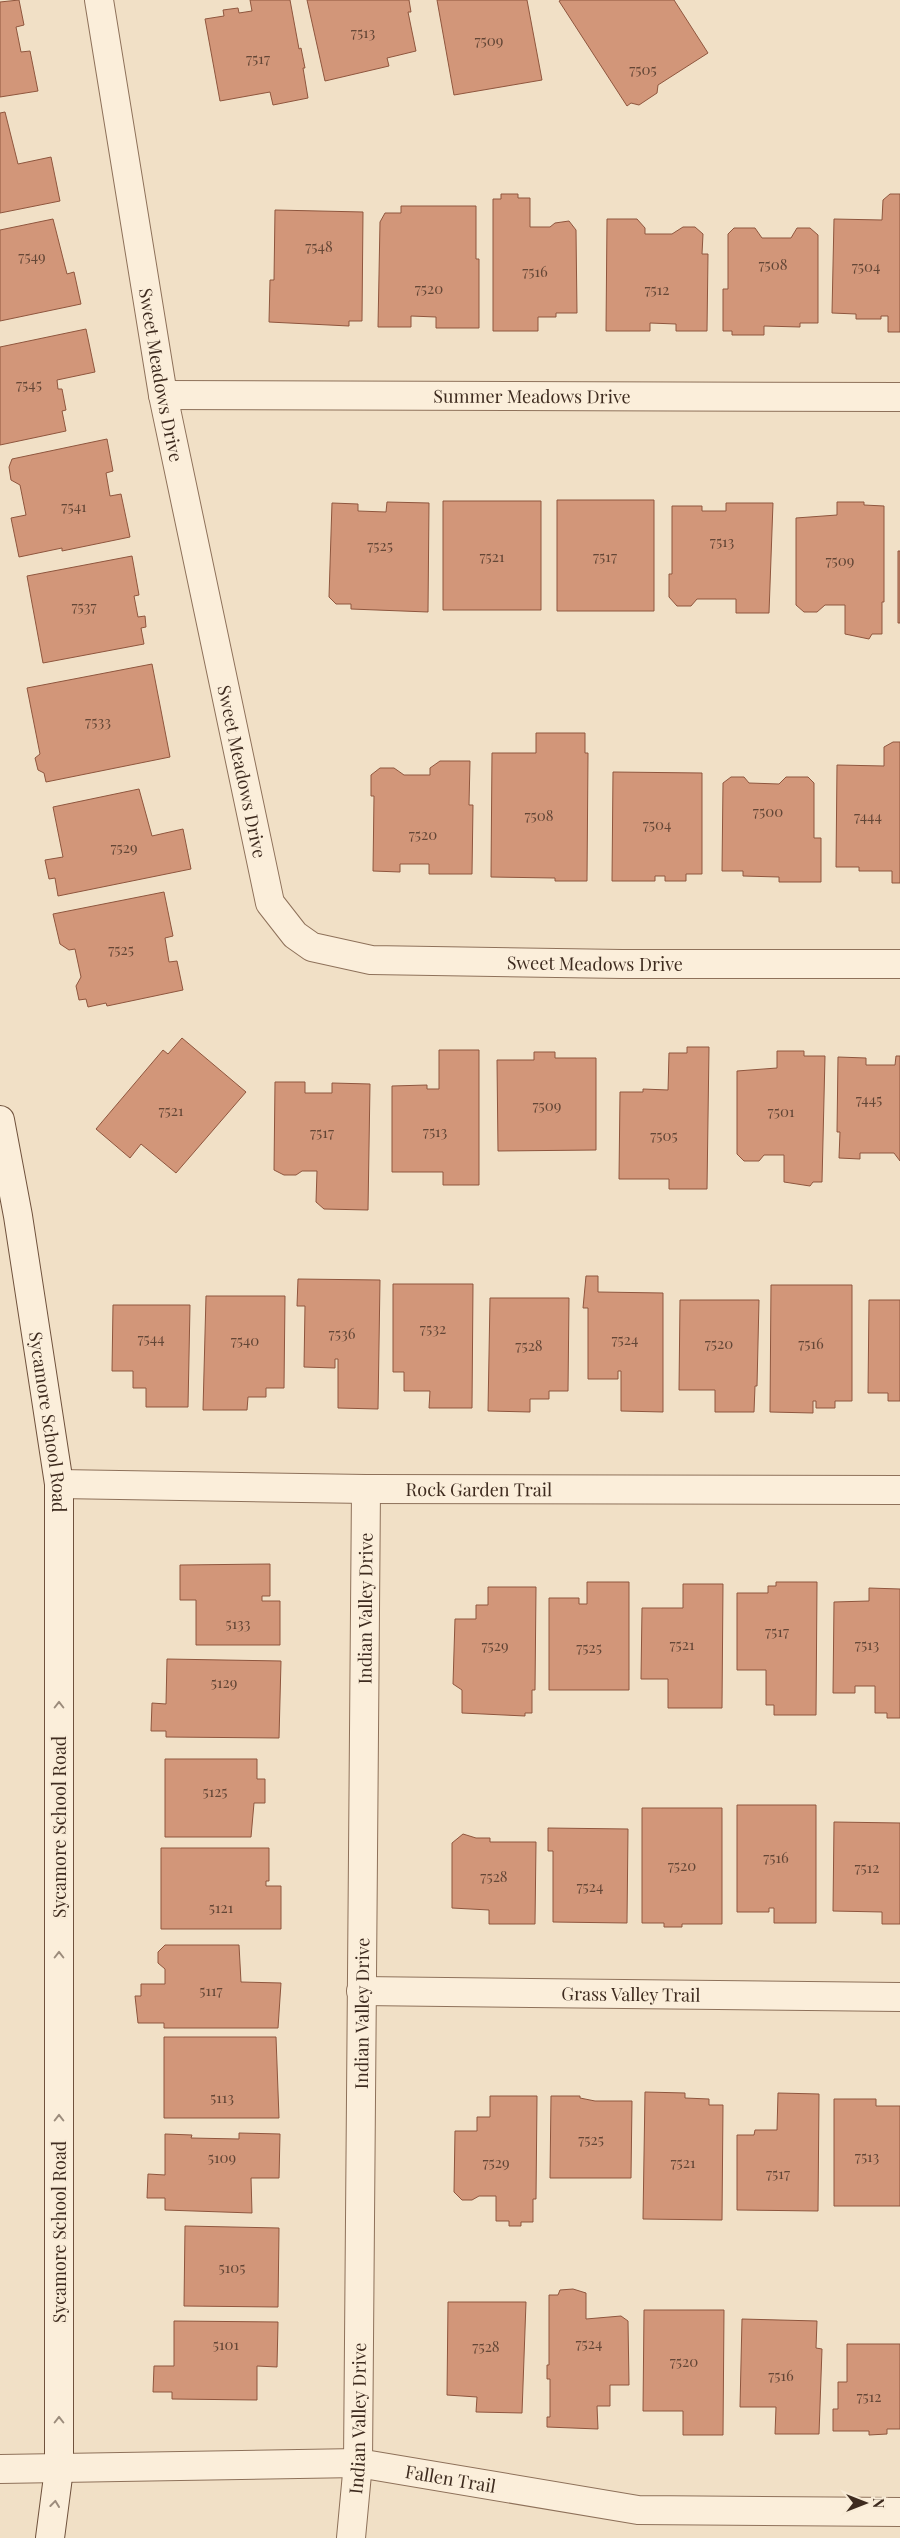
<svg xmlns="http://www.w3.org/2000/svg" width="900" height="2538" viewBox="0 0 900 2538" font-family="'Playfair Display',serif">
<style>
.building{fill:#d29679;stroke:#8f563e}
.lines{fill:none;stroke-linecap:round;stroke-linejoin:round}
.minor-casing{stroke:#8e715a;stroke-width:30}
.secondary-casing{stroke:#70523d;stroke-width:30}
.minor{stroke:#fbeeda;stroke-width:28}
.secondary{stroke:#fbeeda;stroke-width:28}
.oneway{stroke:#9c8c7c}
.labels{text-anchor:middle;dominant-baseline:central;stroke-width:4;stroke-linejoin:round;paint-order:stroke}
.number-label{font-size:15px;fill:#634636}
.street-label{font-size:18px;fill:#3e2b1f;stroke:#f8ebd6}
</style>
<rect width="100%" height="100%" fill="#f1e0c6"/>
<path class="building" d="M19,0L24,25L16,27L21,52L30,51L38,91L0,97V2Z
M250,0H290L299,49L301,48L305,68H303L308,98L273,105L270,92L220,101L205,19L224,16L223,10L238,8L239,13L252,11Z
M307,0H409L411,12H408L416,51L387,58L389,66L325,81Z
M437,0H527L542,80L454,95Z
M561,0H674L708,53L658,85L657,93L639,105L631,103L627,106L559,1Z
M5,112L18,164L51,157L60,201L0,213V113Z
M501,194H518V198H530V227H550L555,223L569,221L576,230L577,313H556V317H538V331H493V199H501Z
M890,194H900V332H888V316H881V319H856V314L832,313L834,219L882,220L883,200Z
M401,206H476V259H479V328H436V317L411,316V327H378L380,222L385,213H401Z
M275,210L363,212L362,321H349V326L269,322L270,280H274Z
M53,219L67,274L74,272L81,304L0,321V230Z
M607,219H637L645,228V234H672L683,227H695L703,234L702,254H708L707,331H676V324L650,323V331H606Z
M734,228H755L762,238H791L797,228H810L818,235V323H800V327L764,326V335H732V331H723V289H728V234Z
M86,329L95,372L57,380L58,389H62L66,410L62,411L66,431L0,445V347Z
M107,439L113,471L106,473L110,496L121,494L130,537L62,551V548L19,557L11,518L26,515L20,485L11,480L9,467L12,459Z
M557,500H654V611H557Z
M443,501H541V610H443Z
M387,502L429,503L428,612L351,609V604H336L329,597L332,503L358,504V511L386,512Z
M837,502H864V505L884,506V602H882V634H872L869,639L845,634V605H825L817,612H804L796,605V518L837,515Z
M726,503H773L769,613H736V599H697L691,606H677L669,597V574H672V506H702V511H726Z
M898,551H900V623H898Z
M132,556L139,595L134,596L138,617L145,616L146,627L141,628L144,644L43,663L27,576Z
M152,664L170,757L46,782L44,773L38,770L35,758L40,754L27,688Z
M536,733H585V753H588L587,881H555V878L491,877L492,753H536Z
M893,742H900V883H892V871H859V867H836L837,765L884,766V747Z
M440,761H470L469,805H473L472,874H429V864H400V872L373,871L374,796H371V775L380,768H394L404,775H430V768Z
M613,772L702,773V874H686V881H665V876H655V881H612Z
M731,777H744L749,783L779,784L786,777H808L814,783V838H821V882H779V877L743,876V871H722L723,783Z
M139,789L152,836L183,829L191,869L58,896L55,878L49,879L45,860L63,857L53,807Z
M164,892L173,936L165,938L169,962L177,961L183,990L107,1006L106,1003L88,1007L86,999L79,1000L76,986L81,977L75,949L69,950L60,944L53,914Z
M182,1038L246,1092L176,1173L141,1144L130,1158L96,1129L163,1050L168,1054Z
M687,1047H709L707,1189H669V1179H619L620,1092H643V1089L668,1090L669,1053H687Z
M439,1050H479V1185H443V1172H392V1086L427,1085V1089H439Z
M777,1051H804V1056H825L822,1182H813L810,1186L784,1182V1155H764L759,1161H744L737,1154V1071L777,1068Z
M534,1052H555V1058H596V1150L498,1151L497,1060H534Z
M896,1056H900V1161L894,1153H860V1159L839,1158L840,1132H837L838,1057L866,1058V1065H895Z
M275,1082H305V1093H332V1083L370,1084L368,1210L324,1209L316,1202L317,1171H302L296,1175H284L274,1170Z
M586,1276H598V1292L663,1293V1412L621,1411V1371H618V1379H588V1308H583Z
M298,1279L380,1280L378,1409L338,1408V1359H335V1368L304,1367L305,1306H297Z
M393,1284H473L472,1408H429L430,1391H404V1372H393Z
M771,1285H852V1401H835V1408H816V1401H813V1413L770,1412Z
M206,1296H285L284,1388H266V1397H248L247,1410H203Z
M490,1298H569L568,1391H549V1399H530V1412L488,1411Z
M680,1300H759L757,1386H755L754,1412H715V1390H679Z
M869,1300H900V1401H888V1393H868Z
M113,1305H190L188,1407H146V1388H133V1371H112Z
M270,1564V1596H262V1601H280V1645H196V1600H180V1565Z
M587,1582H629V1690H549V1598H579V1604H587Z
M776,1582H817L816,1715H774V1705H766V1670H737V1593H768V1586H776Z
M683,1584H723L722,1708H668V1679H641L642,1608H683Z
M488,1587H536L535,1690H532V1713H525V1716L462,1713V1690L453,1684L455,1619H476V1605H488Z
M869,1588L900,1589V1718H887V1713H875V1686H855V1693H833L834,1602L869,1601Z
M167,1659L281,1661L279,1738L166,1737V1731H151L152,1703L166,1704Z
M165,1759H257V1779H265V1803H254L251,1837H165Z
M737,1805H816V1923H774V1908H769V1912H737Z
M642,1808H722V1924H682V1927H664V1923H642Z
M834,1822L900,1823V1924H882V1912L833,1911Z
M548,1828L628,1829L627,1923L553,1922V1851H548Z
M463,1834L476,1838H490V1842H536L535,1924H489V1910L452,1908V1843Z
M161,1848H269V1881H266V1886H281V1929H161Z
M165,1945H239L241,1982L281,1983L278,2028H164V2023H138L135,1996H141V1984H165V1969L158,1963V1952Z
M164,2037H276L279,2118H164Z
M645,2092L685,2093V2098L709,2099V2105H723L722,2220L643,2219Z
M778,2093L819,2094L818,2211L737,2210V2135H754L755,2130H777Z
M490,2096H537L536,2199H533V2222H521V2226H509V2221H496V2196H479L472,2200H462L454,2192L455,2131H477V2117H490Z
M551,2096H580V2098L595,2101H632L631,2178H550Z
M834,2099H876V2106H900V2206H834Z
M239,2133L280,2134L279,2178H251L252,2213L165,2210V2198H147L148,2174L165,2175V2134L192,2135L191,2138L239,2139Z
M185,2226L279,2228L278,2307L184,2306Z
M573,2289L586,2293V2319L621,2316L628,2321L629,2385H610V2406H597L598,2429L547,2427V2417H550V2379H547V2365H549V2295H558L560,2290Z
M448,2302H526L522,2413L476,2412L477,2397L447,2395Z
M644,2310H724L723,2435H683V2411H643Z
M742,2319L817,2321L816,2348L822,2349L819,2434H775L776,2407H740Z
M174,2321L278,2322L277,2367L257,2366V2400L172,2399V2392H153L154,2366H174Z
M847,2344H900V2429H887V2434L869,2435V2431H833V2409H838V2382H847Z"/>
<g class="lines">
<defs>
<g id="minor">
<path id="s1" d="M99,0L163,395L270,903L295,935L312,947L371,960L622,964H900"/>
<path id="s2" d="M163,395L900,397"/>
<path id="s3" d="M59,1484L366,1489L900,1490"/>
<path id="s4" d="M361,1991L900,1997"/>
<path id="s5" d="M0,2469L358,2463L638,2510L900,2512"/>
<path id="s6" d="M351,2538L358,2463L366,1489"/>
</g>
<g id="secondary">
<path id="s7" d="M0,1120L18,1216L59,1484V2469L50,2538"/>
</g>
</defs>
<use href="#minor" class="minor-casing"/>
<use href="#secondary" class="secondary-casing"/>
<use href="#minor" class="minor"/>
<use href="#secondary" class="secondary"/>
</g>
<defs><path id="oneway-chevron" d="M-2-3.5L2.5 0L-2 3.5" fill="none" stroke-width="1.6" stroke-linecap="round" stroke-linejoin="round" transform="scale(1.25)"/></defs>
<g class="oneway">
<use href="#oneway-chevron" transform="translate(59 1705) rotate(-90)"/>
<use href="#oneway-chevron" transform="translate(59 1955) rotate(-90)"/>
<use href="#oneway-chevron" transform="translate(59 2118) rotate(-90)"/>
<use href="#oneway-chevron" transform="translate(59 2420) rotate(-90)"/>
<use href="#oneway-chevron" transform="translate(55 2504) rotate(-83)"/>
</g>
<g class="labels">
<g class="number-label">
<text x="363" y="32">7513</text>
<text x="489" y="40">7509</text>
<text x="258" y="58">7517</text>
<text x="643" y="69">7505</text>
<text x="319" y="246">7548</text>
<text x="32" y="256">7549</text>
<text x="773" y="264">7508</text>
<text x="866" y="266">7504</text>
<text x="535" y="271">7516</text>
<text x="429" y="288">7520</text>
<text x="657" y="289">7512</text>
<text x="29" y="384">7545</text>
<text x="74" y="506">7541</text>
<text x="722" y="541">7513</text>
<text x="380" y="545">7525</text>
<text x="492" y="556">7521</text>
<text x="605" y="556">7517</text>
<text x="840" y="560">7509</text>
<text x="84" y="606">7537</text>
<text x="98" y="721">7533</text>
<text x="768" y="811">7500</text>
<text x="539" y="815">7508</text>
<text x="868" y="816">7444</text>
<text x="657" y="824">7504</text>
<text x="423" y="834">7520</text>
<text x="124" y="847">7529</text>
<text x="121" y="949">7525</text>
<text x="869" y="1099">7445</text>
<text x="547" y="1105">7509</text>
<text x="171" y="1110">7521</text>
<text x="781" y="1111">7501</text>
<text x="435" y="1131">7513</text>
<text x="322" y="1132">7517</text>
<text x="664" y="1135">7505</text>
<text x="433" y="1328">7532</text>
<text x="342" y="1333">7536</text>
<text x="151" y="1338">7544</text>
<text x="625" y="1339">7524</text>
<text x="245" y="1340">7540</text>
<text x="719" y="1343">7520</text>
<text x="811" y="1343">7516</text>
<text x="529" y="1345">7528</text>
<text x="238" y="1623">5133</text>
<text x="777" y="1631">7517</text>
<text x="682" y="1644">7521</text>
<text x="867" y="1644">7513</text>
<text x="495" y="1645">7529</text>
<text x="589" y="1647">7525</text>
<text x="224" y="1682">5129</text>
<text x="215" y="1791">5125</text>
<text x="776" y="1857">7516</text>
<text x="682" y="1865">7520</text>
<text x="867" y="1867">7512</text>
<text x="494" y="1876">7528</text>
<text x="590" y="1886">7524</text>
<text x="221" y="1907">5121</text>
<text x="211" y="1990">5117</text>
<text x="222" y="2097">5113</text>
<text x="591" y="2139">7525</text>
<text x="867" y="2156">7513</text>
<text x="222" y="2157">5109</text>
<text x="496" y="2162">7529</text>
<text x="683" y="2162">7521</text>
<text x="778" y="2173">7517</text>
<text x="232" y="2267">5105</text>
<text x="589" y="2343">7524</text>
<text x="226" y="2344">5101</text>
<text x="486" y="2346">7528</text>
<text x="684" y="2361">7520</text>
<text x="781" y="2375">7516</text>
<text x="869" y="2396">7512</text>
</g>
<g class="street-label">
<text stroke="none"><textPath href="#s1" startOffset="380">Sweet Meadows Drive</textPath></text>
<text stroke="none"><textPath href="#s2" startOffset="369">Summer Meadows Drive</textPath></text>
<text stroke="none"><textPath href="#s1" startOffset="785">Sweet Meadows Drive</textPath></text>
<text stroke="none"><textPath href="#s1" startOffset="1265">Sweet Meadows Drive</textPath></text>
<text stroke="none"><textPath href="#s7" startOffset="306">Sycamore School Road</textPath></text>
<text stroke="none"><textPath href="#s3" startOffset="420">Rock Garden Trail</textPath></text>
<text stroke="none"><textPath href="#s6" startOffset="930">Indian Valley Drive</textPath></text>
<text transform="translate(59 1827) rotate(-90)">Sycamore School Road</text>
<text stroke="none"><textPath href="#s4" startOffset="270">Grass Valley Trail</textPath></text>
<text stroke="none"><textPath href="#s6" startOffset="525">Indian Valley Drive</textPath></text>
<text transform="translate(59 2232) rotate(-90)">Sycamore School Road</text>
<text stroke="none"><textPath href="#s6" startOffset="120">Indian Valley Drive</textPath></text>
<text stroke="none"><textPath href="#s5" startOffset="452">Fallen Trail</textPath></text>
</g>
</g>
<g transform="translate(865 2503) rotate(90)" stroke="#f8ebd6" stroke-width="4" paint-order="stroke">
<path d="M0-4L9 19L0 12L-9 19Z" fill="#3e2b1f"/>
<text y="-8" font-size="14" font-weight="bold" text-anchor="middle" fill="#3e2b1f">N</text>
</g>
</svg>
